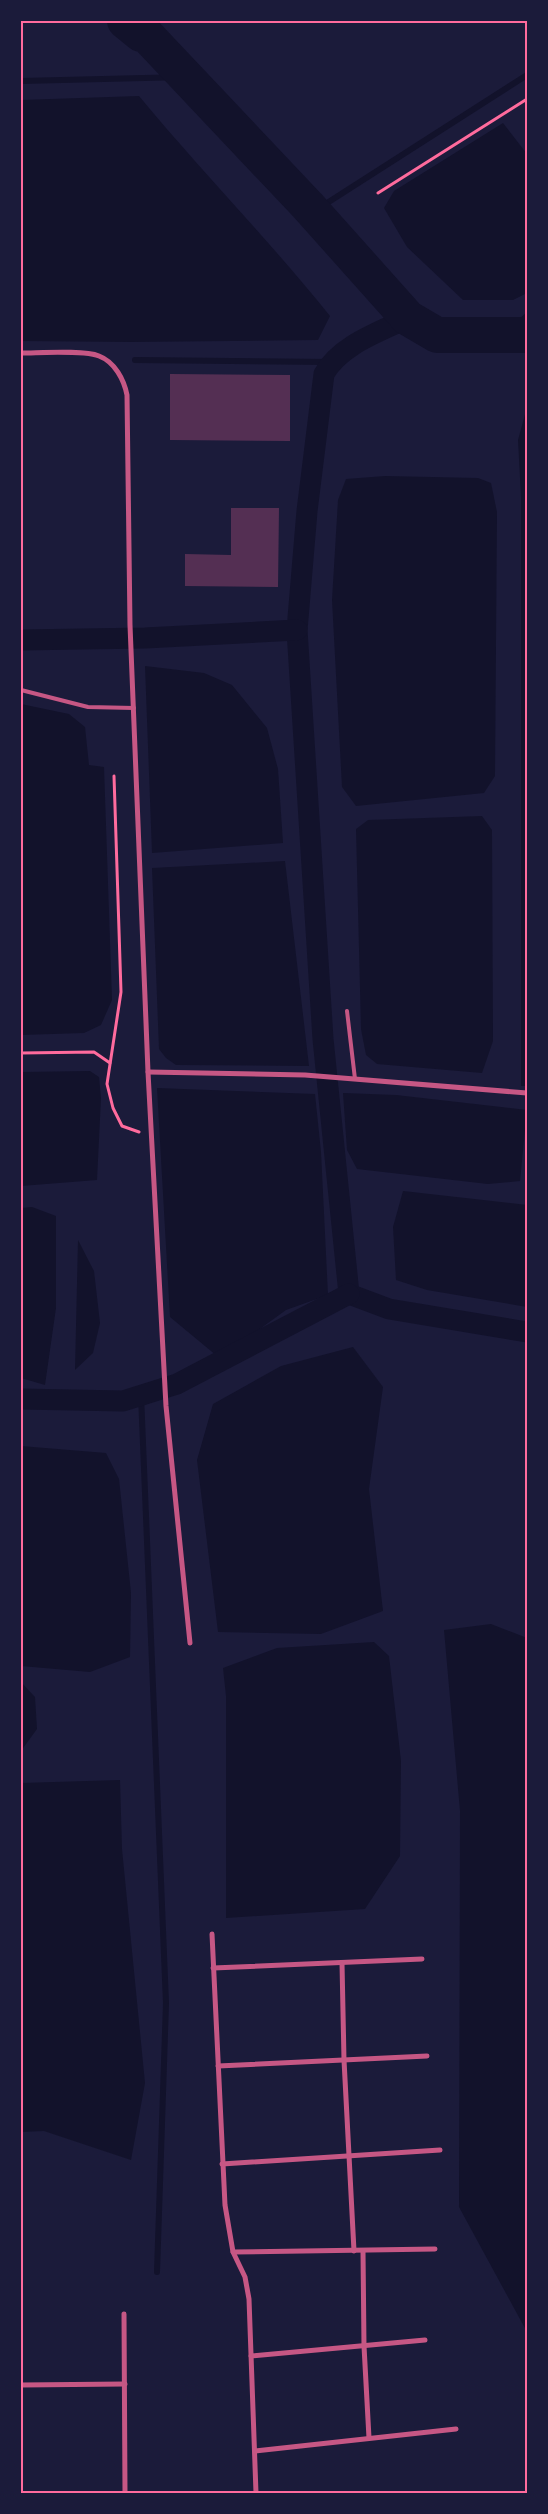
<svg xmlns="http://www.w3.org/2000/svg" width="548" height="2514" font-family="'Sofia Sans Condensed',sans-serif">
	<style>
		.water { fill: #12122b }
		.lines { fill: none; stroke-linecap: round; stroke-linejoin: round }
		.stream { stroke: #12122b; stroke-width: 6 }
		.canal { stroke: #12122b; stroke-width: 21 }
		.river { stroke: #12122b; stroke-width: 36 }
		.building { fill: #542f53 }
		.path { stroke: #ff6b9d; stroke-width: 3 }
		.service { stroke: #c65784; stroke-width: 4 }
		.minor { stroke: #c65784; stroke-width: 5 }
		.neatline { fill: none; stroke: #ff6b9d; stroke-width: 2 }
	</style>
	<rect width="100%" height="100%" fill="#1b1b3a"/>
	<g class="water">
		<path d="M139,96c62,75 130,144 191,220l-12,24 -187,2 -110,-1v-241z"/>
		<polygon points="503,123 527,154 527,293 513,300 463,300 407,247 384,208 394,191"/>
		<polygon points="527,407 527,1086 521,1086 521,497 518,440"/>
		<polygon points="385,476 478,478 491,483 497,512 495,776 484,793 356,806 342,787 332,600 338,500 346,479"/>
		<polygon points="145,666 204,673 232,685 267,728 278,769 283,843 152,853"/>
		<polygon points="21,704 69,714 85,727 89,765 104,767 112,1000 101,1025 84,1033 21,1035"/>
		<polygon points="482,816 492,830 493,1041 482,1073 377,1064 366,1055 361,1029 356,829 368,820"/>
		<polygon points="285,861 309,1066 176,1065 166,1058 159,1049 152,868"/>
		<polygon points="90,1071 99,1077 101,1098 97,1180 21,1186 21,1072"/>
		<polygon points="157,1088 315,1094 321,1152 328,1295 286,1310 238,1345 217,1356 170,1317"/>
		<polygon points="343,1093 396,1095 527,1110 520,1181 488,1184 357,1169 347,1150"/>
		<polygon points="403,1191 527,1205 527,1307 427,1290 396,1280 393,1227"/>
		<polygon points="32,1207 56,1216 56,1308 45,1385 21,1378 21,1208"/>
		<polygon points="78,1240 94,1271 100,1323 93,1353 75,1370"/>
		<polygon points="353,1347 383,1387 369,1489 383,1611 321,1634 218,1632 197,1460 213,1404 281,1366"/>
		<polygon points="21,1446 106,1453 119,1479 131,1593 130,1657 90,1672 21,1666"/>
		<polygon points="491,1624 527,1638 527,2332 459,2207 460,1811 444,1630"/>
		<polygon points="374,1642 389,1656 401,1761 400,1856 365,1909 226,1918 226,1696 223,1668 277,1648"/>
		<polygon points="21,1682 35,1697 37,1729 21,1751"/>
		<polygon points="120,1780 122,1849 145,2083 131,2160 44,2131 21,2132 21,1783"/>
	</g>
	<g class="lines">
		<g class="stream">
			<polyline points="137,25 142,21"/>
			<polyline points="21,81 185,77"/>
			<polyline points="313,212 527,75"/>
			<polyline points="505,335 527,316"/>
			<polyline points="135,360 330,362"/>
			<polyline points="141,1395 166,2003 157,2272"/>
		</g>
		<g class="canal">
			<path d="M408,318c-29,14 -68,27 -84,56l-17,137 -10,119 26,409 26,255 40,15 138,23"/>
			<polyline points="21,640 145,638 297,630"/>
			<polyline points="21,1399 123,1401 177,1384 349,1294"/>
		</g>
		<polyline class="river" points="125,21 141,34 137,25 308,206 408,318 437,335 527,335"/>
	</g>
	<g class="building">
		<polygon points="170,374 290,375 290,441 170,440"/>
		<polygon points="231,508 279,508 278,587 185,586 185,554 231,555"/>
	</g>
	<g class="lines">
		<g class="path">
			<polyline points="378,193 527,99"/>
			<polyline points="114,776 121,992 107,1084 113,1108 122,1126 139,1132"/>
			<polyline points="21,1053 94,1052 110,1063"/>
		</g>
		<g class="service">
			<polyline points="21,690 88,707 134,708"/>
			<polyline points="347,1011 355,1079"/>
		</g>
		<g class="minor">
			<path d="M21,353c18,0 63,-3 78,3 16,6 25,24 28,39l3,230 18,447 18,334 24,237"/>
			<polyline points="148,1072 305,1075 527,1093"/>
			<polyline points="212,1934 225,2205 233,2252 245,2277 249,2299 256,2493"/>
			<polyline points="342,1963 344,2060 354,2251"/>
			<polyline points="213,1968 422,1959"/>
			<polyline points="218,2066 427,2056"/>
			<polyline points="222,2164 440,2150"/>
			<polyline points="363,2251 364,2346 369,2438"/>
			<polyline points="233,2252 435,2249"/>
			<polyline points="124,2314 125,2493"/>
			<polyline points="251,2356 425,2340"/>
			<polyline points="21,2385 125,2384"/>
			<polyline points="255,2451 456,2429"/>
		</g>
	</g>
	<rect width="548" height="2514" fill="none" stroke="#1b1b3a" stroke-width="45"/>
	<rect x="22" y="22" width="504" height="2470" class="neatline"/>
</svg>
